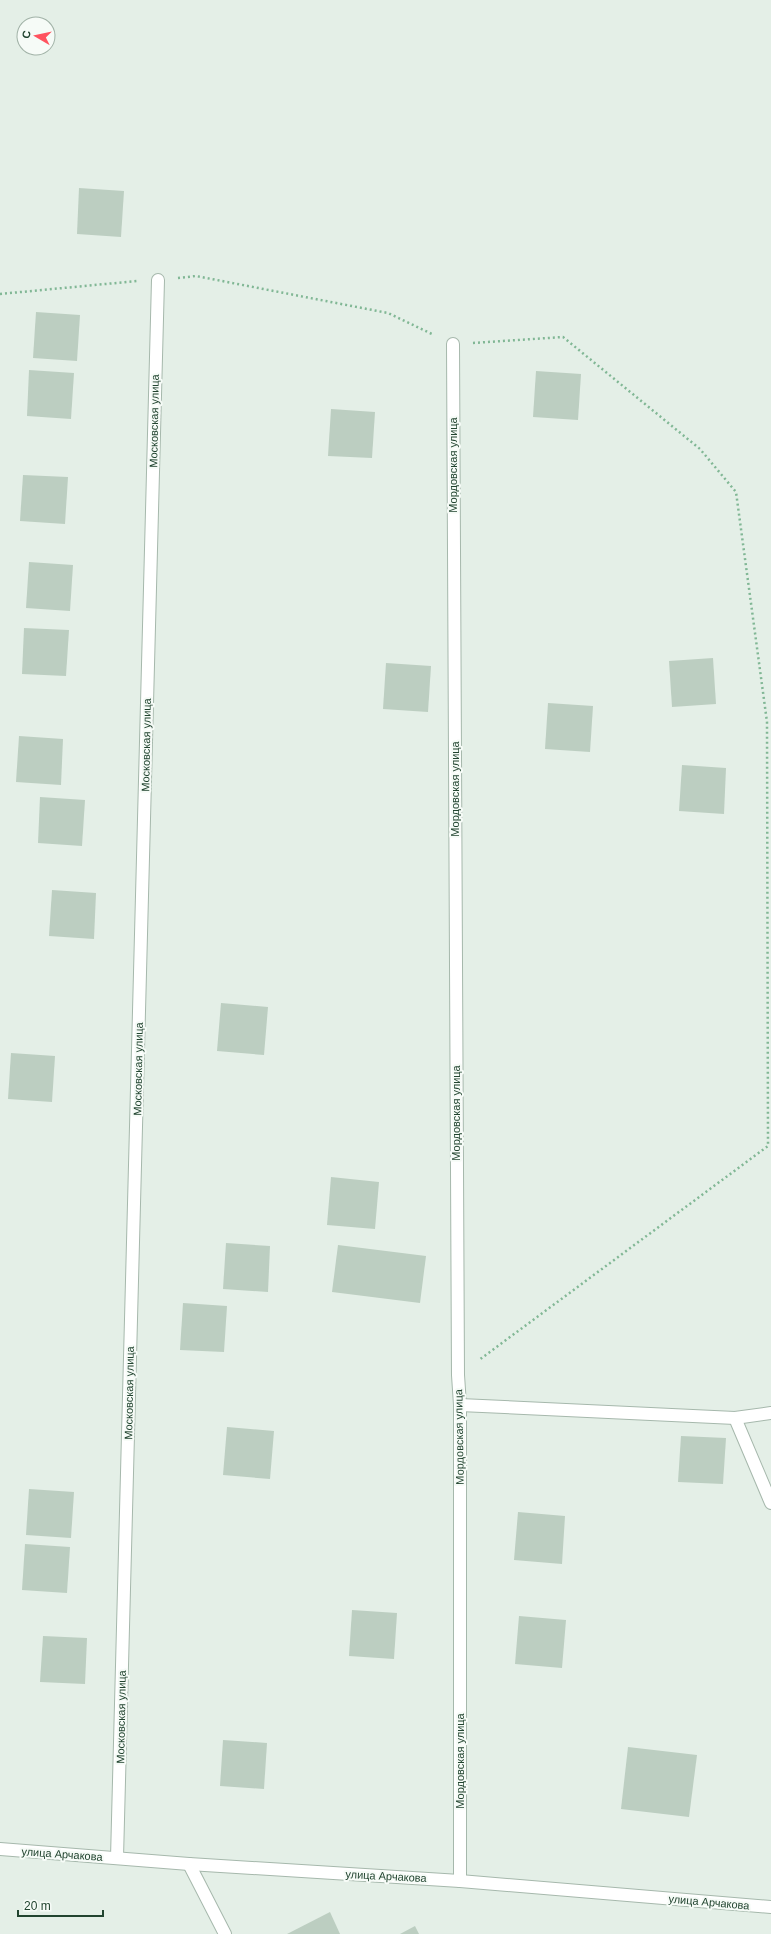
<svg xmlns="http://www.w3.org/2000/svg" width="771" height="1934" font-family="Helvetica,sans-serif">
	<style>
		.building { fill: #bccec1 }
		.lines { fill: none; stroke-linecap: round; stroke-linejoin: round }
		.service-casing { stroke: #a6b8ac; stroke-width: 14 }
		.minor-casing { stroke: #a6b8ac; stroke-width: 14 }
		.tertiary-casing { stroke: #a6b8ac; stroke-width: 14 }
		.path { stroke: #81b795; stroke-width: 2.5; stroke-dasharray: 2 3; stroke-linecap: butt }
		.service { stroke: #fff; stroke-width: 12 }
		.minor { stroke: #fff; stroke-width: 12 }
		.tertiary { stroke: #fff; stroke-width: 12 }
		.labels { text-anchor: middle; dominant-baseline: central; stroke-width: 4; stroke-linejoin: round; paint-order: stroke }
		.street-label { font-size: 11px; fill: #21442f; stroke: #f6fbf7 }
	</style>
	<rect width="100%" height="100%" fill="#e4efe7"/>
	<g class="building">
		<polygon points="79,188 124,191 121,237 77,234"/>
		<polygon points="36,312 80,315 77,361 33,358"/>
		<polygon points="29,370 74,373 71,419 27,416"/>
		<polygon points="536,371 581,374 578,420 533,417"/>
		<polygon points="331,409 375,412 372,458 328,456"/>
		<polygon points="23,475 68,477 65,524 20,521"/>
		<polygon points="29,562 73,565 70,611 26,608"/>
		<polygon points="24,628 69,630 66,676 22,674"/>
		<polygon points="713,658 716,704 672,707 669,661"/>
		<polygon points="386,663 431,666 428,712 383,709"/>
		<polygon points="548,703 593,706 590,752 545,749"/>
		<polygon points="19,736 63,739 61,785 16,782"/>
		<polygon points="682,765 726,768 724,814 679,811"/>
		<polygon points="40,797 85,800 82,846 38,843"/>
		<polygon points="52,890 96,893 94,939 49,936"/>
		<polygon points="221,1003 268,1007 264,1055 217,1051"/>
		<polygon points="11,1053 55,1056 52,1102 8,1099"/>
		<polygon points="331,1177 379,1182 375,1229 327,1225"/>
		<polygon points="226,1243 270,1246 268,1292 223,1289"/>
		<polygon points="338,1245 426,1256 420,1303 332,1292"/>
		<polygon points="183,1303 227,1306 224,1352 180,1350"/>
		<polygon points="227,1427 274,1431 270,1479 223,1475"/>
		<polygon points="681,1436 726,1438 723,1484 678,1482"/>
		<polygon points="29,1489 74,1492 71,1538 26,1535"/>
		<polygon points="518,1512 565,1516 562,1564 514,1560"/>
		<polygon points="25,1544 70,1547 67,1593 22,1590"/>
		<polygon points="352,1610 397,1613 394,1659 349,1656"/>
		<polygon points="519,1616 566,1620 562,1668 515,1664"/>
		<polygon points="43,1636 87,1638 85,1684 40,1682"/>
		<polygon points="223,1740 267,1743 264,1789 220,1786"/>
		<polygon points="628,1747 697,1755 689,1817 621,1809"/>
		<polygon points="330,1912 340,1934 287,1934"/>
		<polygon points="415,1926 419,1934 400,1934"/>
	</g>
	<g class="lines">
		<g class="service-casing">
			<polyline id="service" points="460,1405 735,1418 771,1413"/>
		</g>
		<g class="minor-casing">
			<g id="minor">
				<polyline points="453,344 458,1375 460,1405 460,1881"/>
				<polyline points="735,1418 771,1503"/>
				<polyline points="117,1858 158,280"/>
				<polyline points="189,1864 225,1934"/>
			</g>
		</g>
		<g class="tertiary-casing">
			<polyline id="tertiary" points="0,1849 189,1864 460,1881 771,1907"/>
		</g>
		<g class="path">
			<polyline points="178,278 196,276 388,313 434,335"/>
			<polyline points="0,294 137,281"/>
			<polyline points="473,343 563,337 700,449 736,492 767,722 768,1146 479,1360"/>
		</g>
		<use href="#service" class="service"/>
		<use href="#minor" class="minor"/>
		<use href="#tertiary" class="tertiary"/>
	</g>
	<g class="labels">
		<g class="street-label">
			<text transform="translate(154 421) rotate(-89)">Московская улица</text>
			<text transform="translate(453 465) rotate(-90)">Мордовская улица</text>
			<text transform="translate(146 745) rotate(-89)">Московская улица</text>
			<text transform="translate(455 789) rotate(-90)">Мордовская улица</text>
			<text transform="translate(138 1069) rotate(-89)">Московская улица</text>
			<text transform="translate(456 1113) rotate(-90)">Мордовская улица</text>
			<text transform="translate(129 1393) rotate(-89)">Московская улица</text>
			<text transform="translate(459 1437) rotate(-91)">Мордовская улица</text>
			<text transform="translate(121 1717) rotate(-89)">Московская улица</text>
			<text transform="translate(460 1761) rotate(-90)">Мордовская улица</text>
			<text transform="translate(62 1854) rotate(4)">улица Арчакова</text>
			<text transform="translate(386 1876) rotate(3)">улица Арчакова</text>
			<text transform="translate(709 1902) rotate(5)">улица Арчакова</text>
		</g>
	</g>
	<g transform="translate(36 36) rotate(279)"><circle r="19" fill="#f6fbf7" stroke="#a1b2a7"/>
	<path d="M0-3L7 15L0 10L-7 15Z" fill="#ff535f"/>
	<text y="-6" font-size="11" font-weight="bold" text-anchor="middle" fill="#21442f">С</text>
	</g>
	<path d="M18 1910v6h85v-6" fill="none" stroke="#21442f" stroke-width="2"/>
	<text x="24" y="1910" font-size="12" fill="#21442f" stroke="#f6fbf7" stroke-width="3" paint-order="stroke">20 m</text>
</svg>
